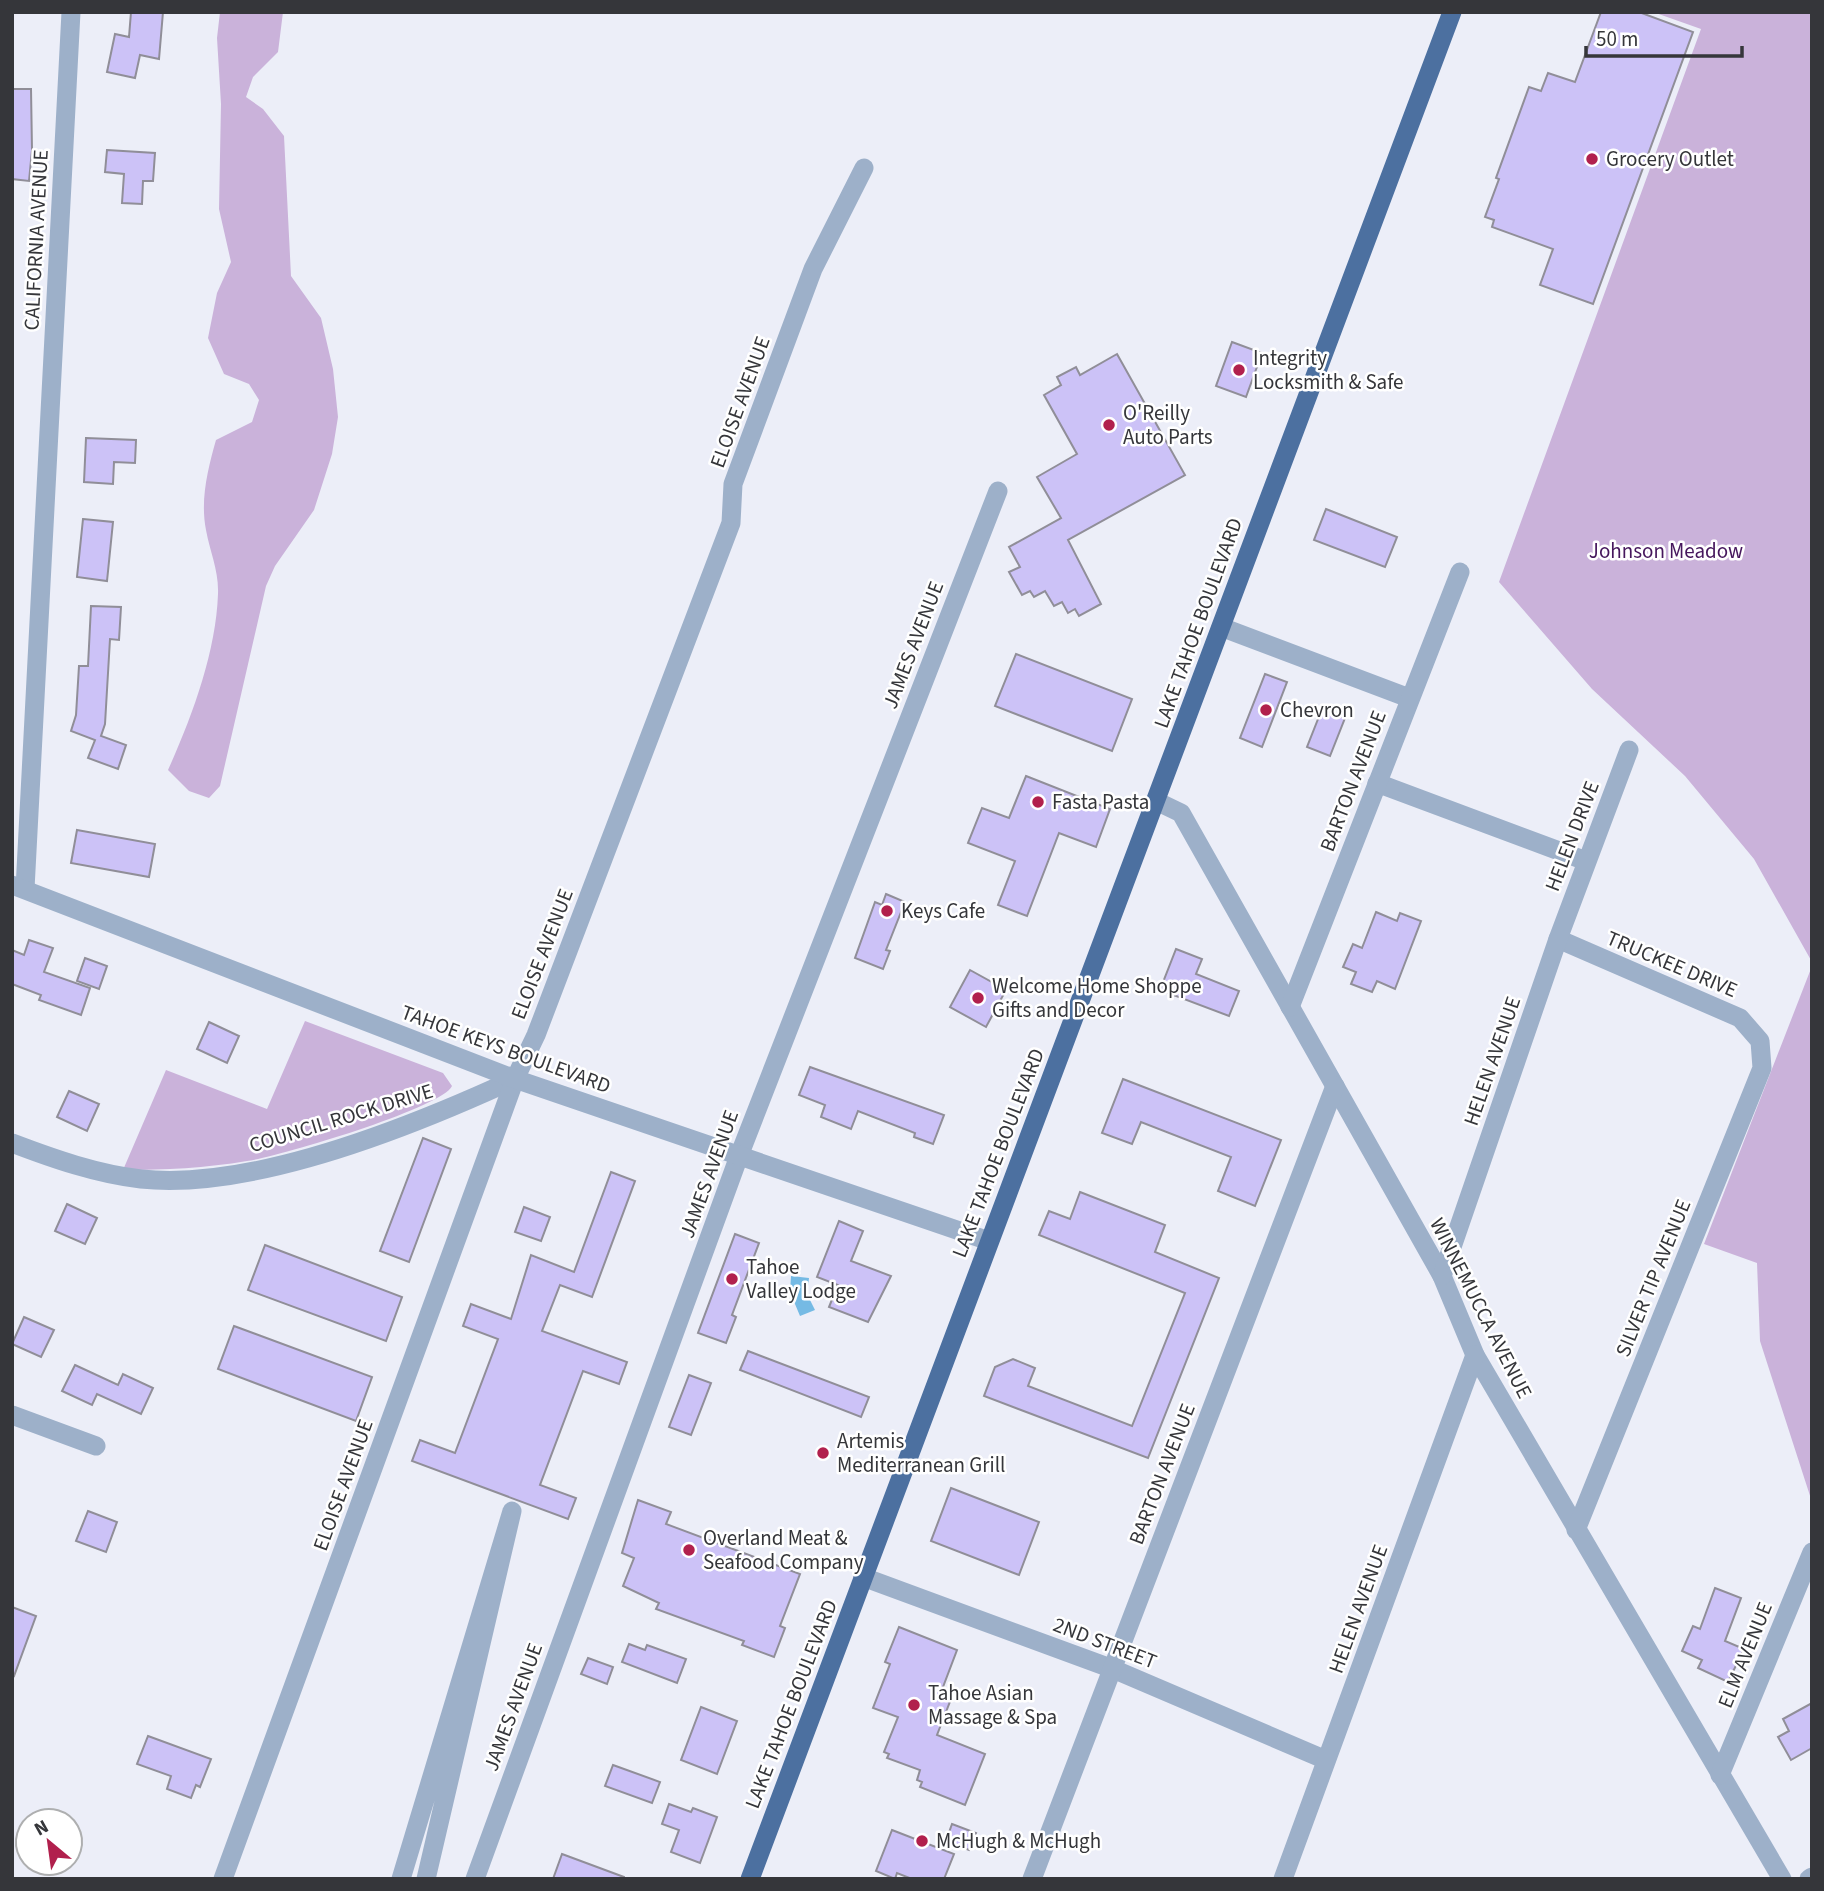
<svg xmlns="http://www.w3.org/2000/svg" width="1824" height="1891" font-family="'Source Sans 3',sans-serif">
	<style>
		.green { fill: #cab2da }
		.water { fill: #75bae4 }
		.building { fill: #ccc2f7; stroke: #908e98; stroke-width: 2 }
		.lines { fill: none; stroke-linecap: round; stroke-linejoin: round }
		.minor { stroke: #9db0c9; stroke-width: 19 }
		.tertiary { stroke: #9db0c9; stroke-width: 19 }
		.trunk { stroke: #4c70a0; stroke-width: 19 }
		.poi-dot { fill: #b1204d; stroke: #fff; stroke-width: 2.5 }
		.labels { text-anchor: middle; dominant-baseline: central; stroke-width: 5; stroke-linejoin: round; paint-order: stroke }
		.poi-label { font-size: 21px; fill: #35363a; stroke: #fff; text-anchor: start }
		.street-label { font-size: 21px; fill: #35363a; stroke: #fff }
		.park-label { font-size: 21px; fill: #46175d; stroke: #fff }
	</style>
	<rect width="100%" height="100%" fill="#eceef8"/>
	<g class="green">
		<path d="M220,12h63l-5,40 -25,25 -7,20 17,12 21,27 7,140 30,42 12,51 5,48 -6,37 -18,56 -39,56 -9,20 -46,200 -11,12 -20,-7 -21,-21c24,-53 48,-118 50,-176 1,-23 -8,-42 -12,-64 -6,-30 2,-62 10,-90l36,-18 7,-22 -10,-16 -25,-10 -16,-36 9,-45 14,-31 -12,-53 2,-105 -4,-66z"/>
		<polygon points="1653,12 1812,12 1812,962 1754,859 1685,776 1592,689 1499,582 1701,29"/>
		<polygon points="1812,966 1812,1502 1760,1341 1757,1263 1704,1244"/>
		<path d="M305,1021l138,52 9,13c-10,22 -174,71 -205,75 -41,7 -82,9 -124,9l43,-100 101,39z"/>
	</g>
	<polygon class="water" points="791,1276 809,1278 807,1294 815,1310 800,1316 790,1292"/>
	<g class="building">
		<polygon points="131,12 163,12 159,59 140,55 135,78 107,72 115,34 129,37"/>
		<polygon points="1601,12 1639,12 1693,32 1593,304 1540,285 1553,249 1492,227 1494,220 1485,217 1499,179 1496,178 1529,87 1541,91 1548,73 1575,82"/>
		<polygon points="12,89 31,89 32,150 29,181 12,179"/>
		<polygon points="107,150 155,153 153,181 143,181 142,204 122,203 124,174 105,172"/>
		<polygon points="1232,342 1262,353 1246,397 1216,386"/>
		<polygon points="1117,354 1185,475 1068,540 1101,604 1079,616 1075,609 1068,613 1062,602 1054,606 1045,591 1034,597 1030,591 1022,595 1009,572 1020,567 1009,547 1061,518 1037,477 1077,454 1044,395 1061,385 1057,377 1076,367 1080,375"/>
		<polygon points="86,438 136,440 135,463 114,462 113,484 84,482"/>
		<polygon points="1326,509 1397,537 1385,567 1314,540"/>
		<polygon points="83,519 113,522 107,581 77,577"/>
		<polygon points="91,606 121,607 119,640 110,639 105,724 101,736 126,745 118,769 88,758 95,740 71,731 76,715 79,666 88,666"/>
		<polygon points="1016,654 1132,699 1112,751 995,706"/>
		<polygon points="1265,674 1287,682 1262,747 1240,738"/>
		<polygon points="1322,709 1345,718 1330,756 1307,747"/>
		<polygon points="1026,776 1110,809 1096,847 1059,833 1027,916 998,905 1015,861 968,843 982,808 1009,818"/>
		<polygon points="77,830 155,844 149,877 71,863"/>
		<polygon points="886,894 905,902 886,950 890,951 883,969 855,958 875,902 882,905"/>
		<polygon points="1376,912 1397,921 1400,913 1421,921 1395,989 1377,981 1372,992 1351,984 1356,972 1343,967 1353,944 1362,948"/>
		<polygon points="29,940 53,948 44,972 90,988 81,1015 39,1000 41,995 12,984 12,950 24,955"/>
		<polygon points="1176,949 1202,959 1196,974 1239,991 1229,1016 1160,990"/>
		<polygon points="85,958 107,966 99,989 77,981"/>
		<polygon points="970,970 1006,990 986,1027 950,1007"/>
		<polygon points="209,1022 239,1036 227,1063 197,1049"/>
		<polygon points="810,1067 944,1115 933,1144 914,1137 915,1133 858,1111 851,1129 821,1117 825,1105 799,1095"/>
		<polygon points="1123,1079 1281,1140 1255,1206 1218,1191 1231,1157 1141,1122 1132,1144 1102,1133"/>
		<polygon points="69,1091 99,1104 87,1131 57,1117"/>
		<polygon points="423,1138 451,1149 409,1262 380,1251"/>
		<polygon points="611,1172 635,1181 592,1297 560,1285 542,1331 627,1362 619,1384 583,1371 540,1485 576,1498 568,1519 412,1461 420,1440 455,1453 498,1339 463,1326 471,1304 511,1319 531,1255 574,1272"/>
		<polygon points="1080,1192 1165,1225 1155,1252 1219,1278 1148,1458 984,1396 995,1367 1013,1359 1035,1368 1028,1386 1132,1426 1185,1293 1039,1235 1049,1211 1070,1219"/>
		<polygon points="67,1204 97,1218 85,1244 55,1231"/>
		<polygon points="524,1207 550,1217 541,1241 515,1232"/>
		<polygon points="839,1221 863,1231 851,1261 891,1276 868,1322 829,1307 838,1285 817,1277"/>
		<polygon points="735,1234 759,1243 732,1315 736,1317 726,1343 698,1333"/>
		<polygon points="265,1245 402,1297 386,1341 248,1290"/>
		<polygon points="24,1317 54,1330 41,1357 12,1344"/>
		<polygon points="234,1326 372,1377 356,1421 218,1369"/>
		<polygon points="748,1351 869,1397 861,1417 740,1370"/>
		<polygon points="75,1365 118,1385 123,1374 153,1388 141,1414 97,1394 92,1405 62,1391"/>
		<polygon points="689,1375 711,1383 691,1435 669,1427"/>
		<polygon points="951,1488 1039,1522 1019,1575 931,1541"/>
		<polygon points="638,1500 671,1512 666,1524 800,1574 780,1626 785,1628 774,1657 742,1645 744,1641 656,1609 659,1603 623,1586 634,1558 622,1553"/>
		<polygon points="88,1511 117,1522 106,1552 76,1541"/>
		<polygon points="1715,1588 1741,1598 1725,1641 1744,1649 1728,1682 1698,1668 1702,1660 1682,1651 1693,1626 1700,1629"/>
		<polygon points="12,1607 36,1616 14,1676 12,1675"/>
		<polygon points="899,1627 957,1650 940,1695 951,1699 937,1735 985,1754 965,1805 920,1787 922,1782 917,1780 920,1770 887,1758 889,1754 884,1752 898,1717 873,1708 890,1664 885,1662"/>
		<polygon points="629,1644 645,1650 647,1645 686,1659 677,1683 622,1662"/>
		<polygon points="588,1658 613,1667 607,1684 581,1674"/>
		<polygon points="1812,1703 1812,1748 1791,1760 1778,1737 1789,1731 1783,1719"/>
		<polygon points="701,1707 737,1721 717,1774 681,1760"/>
		<polygon points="148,1736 211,1759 200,1787 196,1785 191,1798 167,1789 171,1776 137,1764"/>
		<polygon points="613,1765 660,1782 652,1803 605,1786"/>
		<polygon points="669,1804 691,1812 693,1808 717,1817 700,1863 671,1852 679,1830 662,1824"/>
		<polygon points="952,1824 976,1833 969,1850 946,1841"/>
		<polygon points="892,1830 954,1854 944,1879 912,1879 897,1873 895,1879 876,1871"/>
		<polygon points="562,1854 624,1877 624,1879 553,1879"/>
	</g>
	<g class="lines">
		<g class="minor">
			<polyline points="1221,627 1409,698"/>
			<polyline points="1377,783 1586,861"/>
			<polyline points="1156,801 1181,813 1442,1276 1475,1355 1782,1879"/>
			<polyline points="25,889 71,12"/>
			<polyline points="1558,939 1740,1018 1760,1041 1762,1068 1576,1530"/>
			<polyline points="1290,1007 1460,572"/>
			<path d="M12,1143c42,16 85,31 129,36 113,12 272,-53 374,-100"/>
			<polyline points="1442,1276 1558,939 1629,750"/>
			<polyline points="12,1415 96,1446"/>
			<polyline points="863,1577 1113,1669 1326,1760"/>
			<polyline points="1720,1775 1812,1552"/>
			<polyline points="223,1879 515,1079 536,1035 731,523 733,484 813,269 864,168"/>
			<polyline points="401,1879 512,1511 426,1879"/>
			<polyline points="475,1879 739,1156 998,491"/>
			<polyline points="1032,1879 1335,1086"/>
			<polyline points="1283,1879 1475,1355"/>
			<polyline points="1809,1879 1812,1877"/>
		</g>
		<polyline class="tertiary" points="12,885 515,1079 989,1241"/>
		<polyline class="trunk" points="750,1879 1452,12"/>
	</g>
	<g class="poi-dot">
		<circle cx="1592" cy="159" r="7"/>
		<circle cx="1239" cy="370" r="7"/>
		<circle cx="1109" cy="425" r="7"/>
		<circle cx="1266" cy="710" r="7"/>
		<circle cx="1038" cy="802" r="7"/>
		<circle cx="887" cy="911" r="7"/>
		<circle cx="978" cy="998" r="7"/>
		<circle cx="732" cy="1279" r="7"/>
		<circle cx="823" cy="1453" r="7"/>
		<circle cx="689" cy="1550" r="7"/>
		<circle cx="914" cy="1705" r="7"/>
		<circle cx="922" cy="1841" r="7"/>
	</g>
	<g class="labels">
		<g class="poi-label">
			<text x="1606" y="159">Grocery Outlet</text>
			<text x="1253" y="358">Integrity<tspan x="1253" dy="24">Locksmith &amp; Safe</tspan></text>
			<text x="1123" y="413">O'Reilly<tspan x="1123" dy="24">Auto Parts</tspan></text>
			<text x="1280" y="710">Chevron</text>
			<text x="1052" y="802">Fasta Pasta</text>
			<text x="901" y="911">Keys Cafe</text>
			<text x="992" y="986">Welcome Home Shoppe<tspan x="992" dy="24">Gifts and Decor</tspan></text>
			<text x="746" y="1267">Tahoe<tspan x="746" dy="24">Valley Lodge</tspan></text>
			<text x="837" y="1441">Artemis<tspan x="837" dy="24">Mediterranean Grill</tspan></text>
			<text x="703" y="1538">Overland Meat &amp;<tspan x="703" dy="24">Seafood Company</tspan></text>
			<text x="928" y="1693">Tahoe Asian<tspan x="928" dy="24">Massage &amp; Spa</tspan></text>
			<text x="936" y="1841">McHugh &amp; McHugh</text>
		</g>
		<g class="street-label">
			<text transform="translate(36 240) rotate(-87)">CALIFORNIA AVENUE</text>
			<text transform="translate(740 402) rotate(-70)">ELOISE AVENUE</text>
			<text transform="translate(1198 623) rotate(-70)">LAKE TAHOE BOULEVARD</text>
			<text transform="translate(913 645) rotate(-69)">JAMES AVENUE</text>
			<text transform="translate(1353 781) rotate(-69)">BARTON AVENUE</text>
			<text transform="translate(1572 836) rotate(-69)">HELEN DRIVE</text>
			<text transform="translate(542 954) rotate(-69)">ELOISE AVENUE</text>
			<text transform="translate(1672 964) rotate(23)">TRUCKEE DRIVE</text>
			<text transform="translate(506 1049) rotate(20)">TAHOE KEYS BOULEVARD</text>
			<text transform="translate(1492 1061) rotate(-71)">HELEN AVENUE</text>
			<text transform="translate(341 1118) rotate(-17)">COUNCIL ROCK DRIVE</text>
			<text transform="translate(998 1153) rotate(-69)">LAKE TAHOE BOULEVARD</text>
			<text transform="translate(709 1174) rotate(-70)">JAMES AVENUE</text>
			<text transform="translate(1653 1278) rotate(-68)">SILVER TIP AVENUE</text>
			<text transform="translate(1481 1308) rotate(63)">WINNEMUCCA AVENUE</text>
			<text transform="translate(1162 1474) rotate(-69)">BARTON AVENUE</text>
			<text transform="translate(343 1485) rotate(-70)">ELOISE AVENUE</text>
			<text transform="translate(1358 1609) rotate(-70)">HELEN AVENUE</text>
			<text transform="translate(1105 1643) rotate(21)">2ND STREET</text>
			<text transform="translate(1745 1655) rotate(-68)">ELM AVENUE</text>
			<text transform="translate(791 1704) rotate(-69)">LAKE TAHOE BOULEVARD</text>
			<text transform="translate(513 1707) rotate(-70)">JAMES AVENUE</text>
		</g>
		<g class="park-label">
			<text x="1666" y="551">Johnson Meadow</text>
		</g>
	</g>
	<rect width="1824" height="1891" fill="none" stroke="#35363a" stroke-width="28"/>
	<g transform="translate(49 1842) rotate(331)"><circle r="33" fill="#ffffff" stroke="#aeafb0" stroke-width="2"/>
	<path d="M0-5L12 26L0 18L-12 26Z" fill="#b1204d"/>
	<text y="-10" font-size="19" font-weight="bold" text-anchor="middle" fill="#35363a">N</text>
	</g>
	<path d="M1586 46v10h156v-10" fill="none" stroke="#35363a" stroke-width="3.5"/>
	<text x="1596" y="46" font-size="21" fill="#35363a" stroke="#ffffff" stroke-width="5" paint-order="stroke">50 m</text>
</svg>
